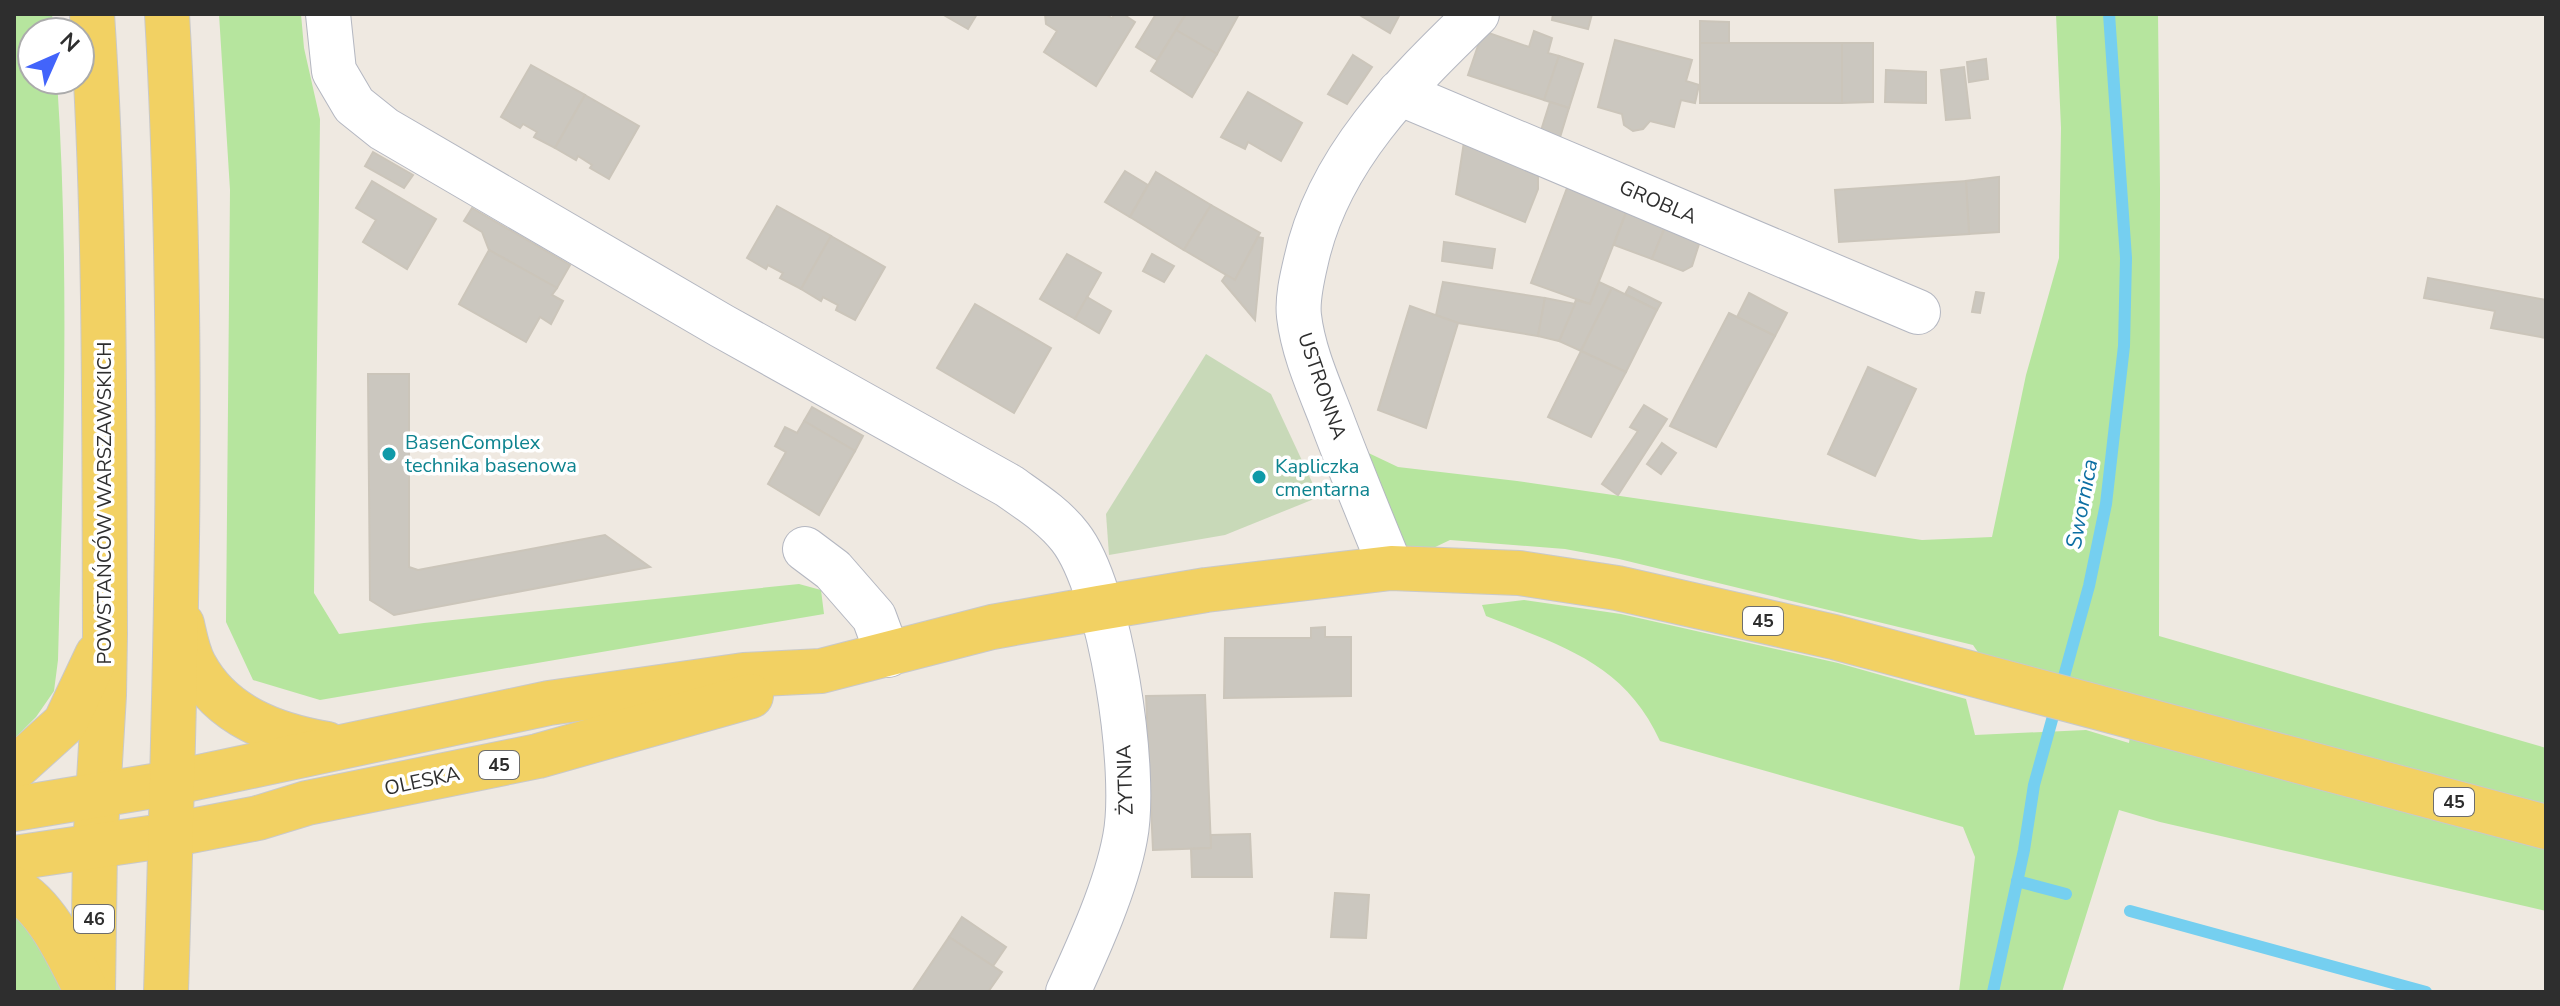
<svg xmlns="http://www.w3.org/2000/svg" width="2560" height="1006" font-family="'Nunito Sans',sans-serif">
	<style>
		.green { fill: #b6e59e }
		.cemetery { fill: #c8d9b8 }
		.lines { fill: none; stroke-linecap: round; stroke-linejoin: round }
		.stream { stroke: #75cff0; stroke-width: 12 }
		.building { fill: #cbc7bf; stroke: #cbc5ba; stroke-width: 2 }
		.minor-casing { stroke: #b4b7c1; stroke-width: 46 }
		.major-casing { stroke: #c9c9c9; stroke-width: 46 }
		.minor { stroke: #fff; stroke-width: 44 }
		.major { stroke: #f2d163; stroke-width: 44 }
		.culture-dot { fill: #0f9aa8; stroke: #fff; stroke-width: 3 }
		.labels { text-anchor: middle; dominant-baseline: central; stroke-width: 7; stroke-linejoin: round; paint-order: stroke }
		.shield { fill: #fff; stroke: #6d6d6d; stroke-width: 2 }
		.shield-label { font-size: 18px; font-weight: bold; fill: #2e2e2e }
		.street-label { font-size: 20px; fill: #2e2e2e; stroke: #fff }
		.culture-label { font-size: 20px; fill: #0d838f; stroke: #fff; text-anchor: start }
		.water-label { font-size: 22px; font-style: italic; fill: #0d6fa3; stroke: #fff }
	</style>
	<rect width="100%" height="100%" fill="#efe9e1"/>
	<g class="green">
		<path d="M14,14h38l2,18h-22v48h25c13,193 6,387 1,580l-4,31 -18,26 -22,22z"/>
		<polygon points="219,14 301,14 304,48 320,119 314,593 339,634 424,623 799,584 821,590 824,614 320,700 253,680 226,622 230,190"/>
		<path d="M2056,14h102l2,175 -1,447 387,112v163l-386,-89 -41,-12 -57,182h-103l16,-135 -12,-30 -303,-86c-35,-78 -100,-96 -174,-125l-4,-11 42,-5 97,14 217,49 128,36 9,36 111,-5 43,13 4,-27 -136,-36 -24,-35 -354,-86 -54,-10 -115,-9 -59,28 -52,-129 59,28 119,14 405,59 70,-3 34,-162 33,-117 2,-130z"/>
		<polygon points="14,889 87,992 14,992"/>
	</g>
	<polygon class="cemetery" points="1206,354 1271,394 1319,497 1225,535 1109,555 1106,514"/>
	<g class="lines">
		<g class="stream">
			<polyline points="2017,881 2066,894"/>
			<polyline points="2130,911 2426,992"/>
			<polyline points="1993,992 2024,850 2034,785 2089,586 2106,504 2124,346 2126,258 2109,14"/>
		</g>
	</g>
	<g class="building">
		<polygon points="942,14 977,14 968,29"/>
		<polygon points="1045,14 1105,14 1112,18 1115,14 1123,14 1135,22 1096,86 1044,52 1057,31 1046,24"/>
		<polygon points="1156,14 1186,14 1157,60 1136,47"/>
		<polygon points="1186,14 1239,14 1217,54 1176,30"/>
		<polygon points="1358,14 1400,14 1390,33"/>
		<polygon points="1553,14 1592,14 1588,29 1552,20"/>
		<polygon points="1700,21 1729,22 1729,43 1700,43"/>
		<polygon points="1176,30 1217,54 1192,97 1151,71"/>
		<polygon points="1483,31 1529,47 1534,31 1552,38 1548,53 1559,56 1544,100 1468,75"/>
		<polygon points="1615,40 1692,60 1686,81 1699,85 1695,103 1681,100 1674,127 1650,121 1643,129 1633,131 1624,125 1622,114 1598,107"/>
		<rect x="1700" y="43" width="142" height="60"/>
		<polygon points="1842,43 1873,43 1873,102 1842,103"/>
		<polygon points="1353,55 1372,67 1347,104 1328,94"/>
		<polygon points="1559,56 1583,64 1569,108 1544,100"/>
		<polygon points="1986,59 1988,79 1969,82 1967,62"/>
		<polygon points="531,65 585,95 555,148 534,137 537,132 523,124 520,128 501,117"/>
		<polygon points="1964,67 1970,118 1946,120 1941,70"/>
		<polygon points="1886,70 1926,72 1926,103 1885,102"/>
		<polygon points="1248,92 1302,123 1281,161 1248,142 1245,149 1221,137"/>
		<polygon points="585,95 639,126 609,179 590,168 592,165 578,156 576,160 555,148"/>
		<polygon points="1550,102 1569,108 1558,144 1539,137"/>
		<polygon points="1464,142 1538,173 1538,189 1525,222 1456,194"/>
		<polygon points="373,152 413,175 404,188 365,166"/>
		<polygon points="1125,171 1148,185 1130,217 1105,202"/>
		<polygon points="1156,172 1211,205 1184,250 1130,217"/>
		<polygon points="1999,177 1999,232 1969,234 1966,181"/>
		<polygon points="372,181 436,219 407,269 363,242 376,220 356,208"/>
		<polygon points="1966,181 1969,234 1839,242 1835,190"/>
		<polygon points="1571,187 1627,210 1590,304 1531,283 1567,188"/>
		<polygon points="1211,205 1260,233 1235,280 1184,250"/>
		<polygon points="777,206 831,236 801,289 780,278 783,273 768,265 766,269 747,258"/>
		<polygon points="472,208 570,265 557,288 489,250 482,232 464,221"/>
		<polygon points="1627,210 1665,227 1652,259 1614,245"/>
		<polygon points="1665,227 1700,241 1692,266 1683,271 1652,259"/>
		<polygon points="831,236 885,267 855,320 836,310 838,305 823,297 821,301 801,289"/>
		<polygon points="1258,237 1263,238 1255,320 1222,281 1226,275 1235,280"/>
		<polygon points="1444,242 1495,249 1492,268 1442,261"/>
		<polygon points="489,250 557,288 552,295 563,301 551,324 540,317 526,342 459,304"/>
		<polygon points="1067,254 1101,273 1075,319 1040,299"/>
		<polygon points="1152,254 1174,266 1164,282 1143,271"/>
		<polygon points="2428,278 2546,300 2546,338 2491,328 2495,311 2424,298"/>
		<polygon points="1443,282 1545,298 1538,336 1458,323 1436,315"/>
		<polygon points="1599,282 1612,288 1581,351 1559,341 1576,300 1590,304"/>
		<polygon points="1629,287 1661,303 1657,310 1625,294"/>
		<polygon points="1612,288 1657,310 1626,372 1581,351"/>
		<polygon points="1976,292 1984,293 1980,313 1972,312"/>
		<polygon points="1749,293 1787,313 1775,336 1737,317"/>
		<polygon points="1087,297 1111,311 1099,333 1075,319"/>
		<polygon points="1545,298 1575,304 1559,341 1538,336"/>
		<polygon points="975,304 1051,348 1014,413 937,368"/>
		<polygon points="1410,306 1458,323 1426,428 1378,410"/>
		<polygon points="1729,313 1775,336 1716,447 1670,426"/>
		<polygon points="1581,351 1626,372 1591,437 1548,417"/>
		<polygon points="1868,367 1916,389 1875,476 1828,454"/>
		<polygon points="368,374 409,374 409,567 418,570 605,535 650,567 394,615 370,600"/>
		<polygon points="1644,405 1667,419 1618,495 1602,484 1638,431 1630,427"/>
		<polygon points="812,407 863,436 855,451 804,421"/>
		<polygon points="804,421 855,451 819,515 768,484 786,452 775,446 785,427 797,433"/>
		<polygon points="1662,443 1676,453 1661,474 1647,464"/>
		<circle cx="1259" cy="476" r="8"/>
		<polygon points="1325,627 1325,637 1351,637 1351,696 1224,698 1225,638 1311,638 1311,628"/>
		<polygon points="1205,695 1211,848 1153,850 1146,696"/>
		<polygon points="1250,834 1252,877 1192,877 1191,849 1211,848 1211,835"/>
		<polygon points="1335,893 1369,895 1366,938 1331,937"/>
		<polygon points="962,917 1006,947 993,966 949,937"/>
		<polygon points="949,937 1002,972 988,992 912,992"/>
	</g>
	<g class="lines">
		<g class="minor-casing">
			<g id="minor">
				<path d="M328,14l6,57 20,34 30,24 338,197 287,160c21,15 45,30 61,51 41,52 68,236 55,301 -9,49 -36,108 -57,154"/>
				<polyline points="1399,93 1918,312"/>
				<polyline points="805,549 833,570 874,617 888,655"/>
				<path d="M1391,568c-21,-51 -42,-102 -61,-153 -13,-33 -27,-65 -31,-99 -2,-17 3,-38 7,-55 22,-102 99,-177 171,-247"/>
			</g>
		</g>
		<g class="major-casing">
			<g id="major">
				<path d="M92,14c14,206 12,413 13,620l-1,61 -9,152 -2,145"/>
				<path d="M182,624c3,13 6,30 13,42 27,50 80,69 132,78"/>
				<polyline points="14,769 65,723 97,655"/>
				<polyline points="14,809 171,783 549,703 744,675 821,671 992,627 1099,608 1206,590 1391,568 1519,573 1617,588 1834,637 2546,827"/>
				<polyline points="14,858 170,835 258,818 307,803 538,756 751,696"/>
				<path d="M14,889c34,18 56,70 73,103"/>
				<path d="M166,992c10,-326 20,-653 1,-978"/>
			</g>
		</g>
		<use href="#minor" class="minor"/>
		<use href="#major" class="major"/>
	</g>
	<g class="culture-dot">
		<circle cx="389" cy="454" r="8"/>
		<circle cx="1259" cy="477" r="8"/>
	</g>
	<g class="labels">
		<g class="shield">
			<rect x="1743" y="607" width="40" height="28" rx="6"/>
			<rect x="479" y="751" width="40" height="28" rx="6"/>
			<rect x="2434" y="788" width="40" height="28" rx="6"/>
			<rect x="74" y="905" width="40" height="28" rx="6"/>
		</g>
		<g class="shield-label">
			<text x="1763" y="621">45</text>
			<text x="499" y="765">45</text>
			<text x="2454" y="802">45</text>
			<text x="94" y="919">46</text>
		</g>
		<g class="street-label">
			<text transform="translate(1658 202) rotate(23)">GROBLA</text>
			<text transform="translate(1322 386) rotate(71)">USTRONNA</text>
			<text transform="translate(104 503) rotate(-90)">POWSTAŃCÓW WARSZAWSKICH</text>
			<text transform="translate(1125 780) rotate(-92)">ŻYTNIA</text>
			<text transform="translate(422 781) rotate(-12)">OLESKA</text>
		</g>
		<g class="culture-label">
			<text x="405" y="442">BasenComplex<tspan x="405" dy="23">technika basenowa</tspan></text>
			<text x="1275" y="466">Kapliczka<tspan x="1275" dy="23">cmentarna</tspan></text>
		</g>
		<g class="water-label">
			<text transform="translate(2082 504) rotate(-79)">Swornica</text>
		</g>
	</g>
	<rect width="2560" height="1006" fill="none" stroke="#2e2e2e" stroke-width="32"/>
	<g transform="translate(56 56) rotate(45)"><circle r="38" fill="#ffffff" stroke="#ababab" stroke-width="2"/>
	<path d="M0-6L14 30L0 20L-14 30Z" fill="#4264fb"/>
	<text y="-12" font-size="22" font-weight="bold" text-anchor="middle" fill="#2e2e2e">N</text>
	</g>
</svg>
